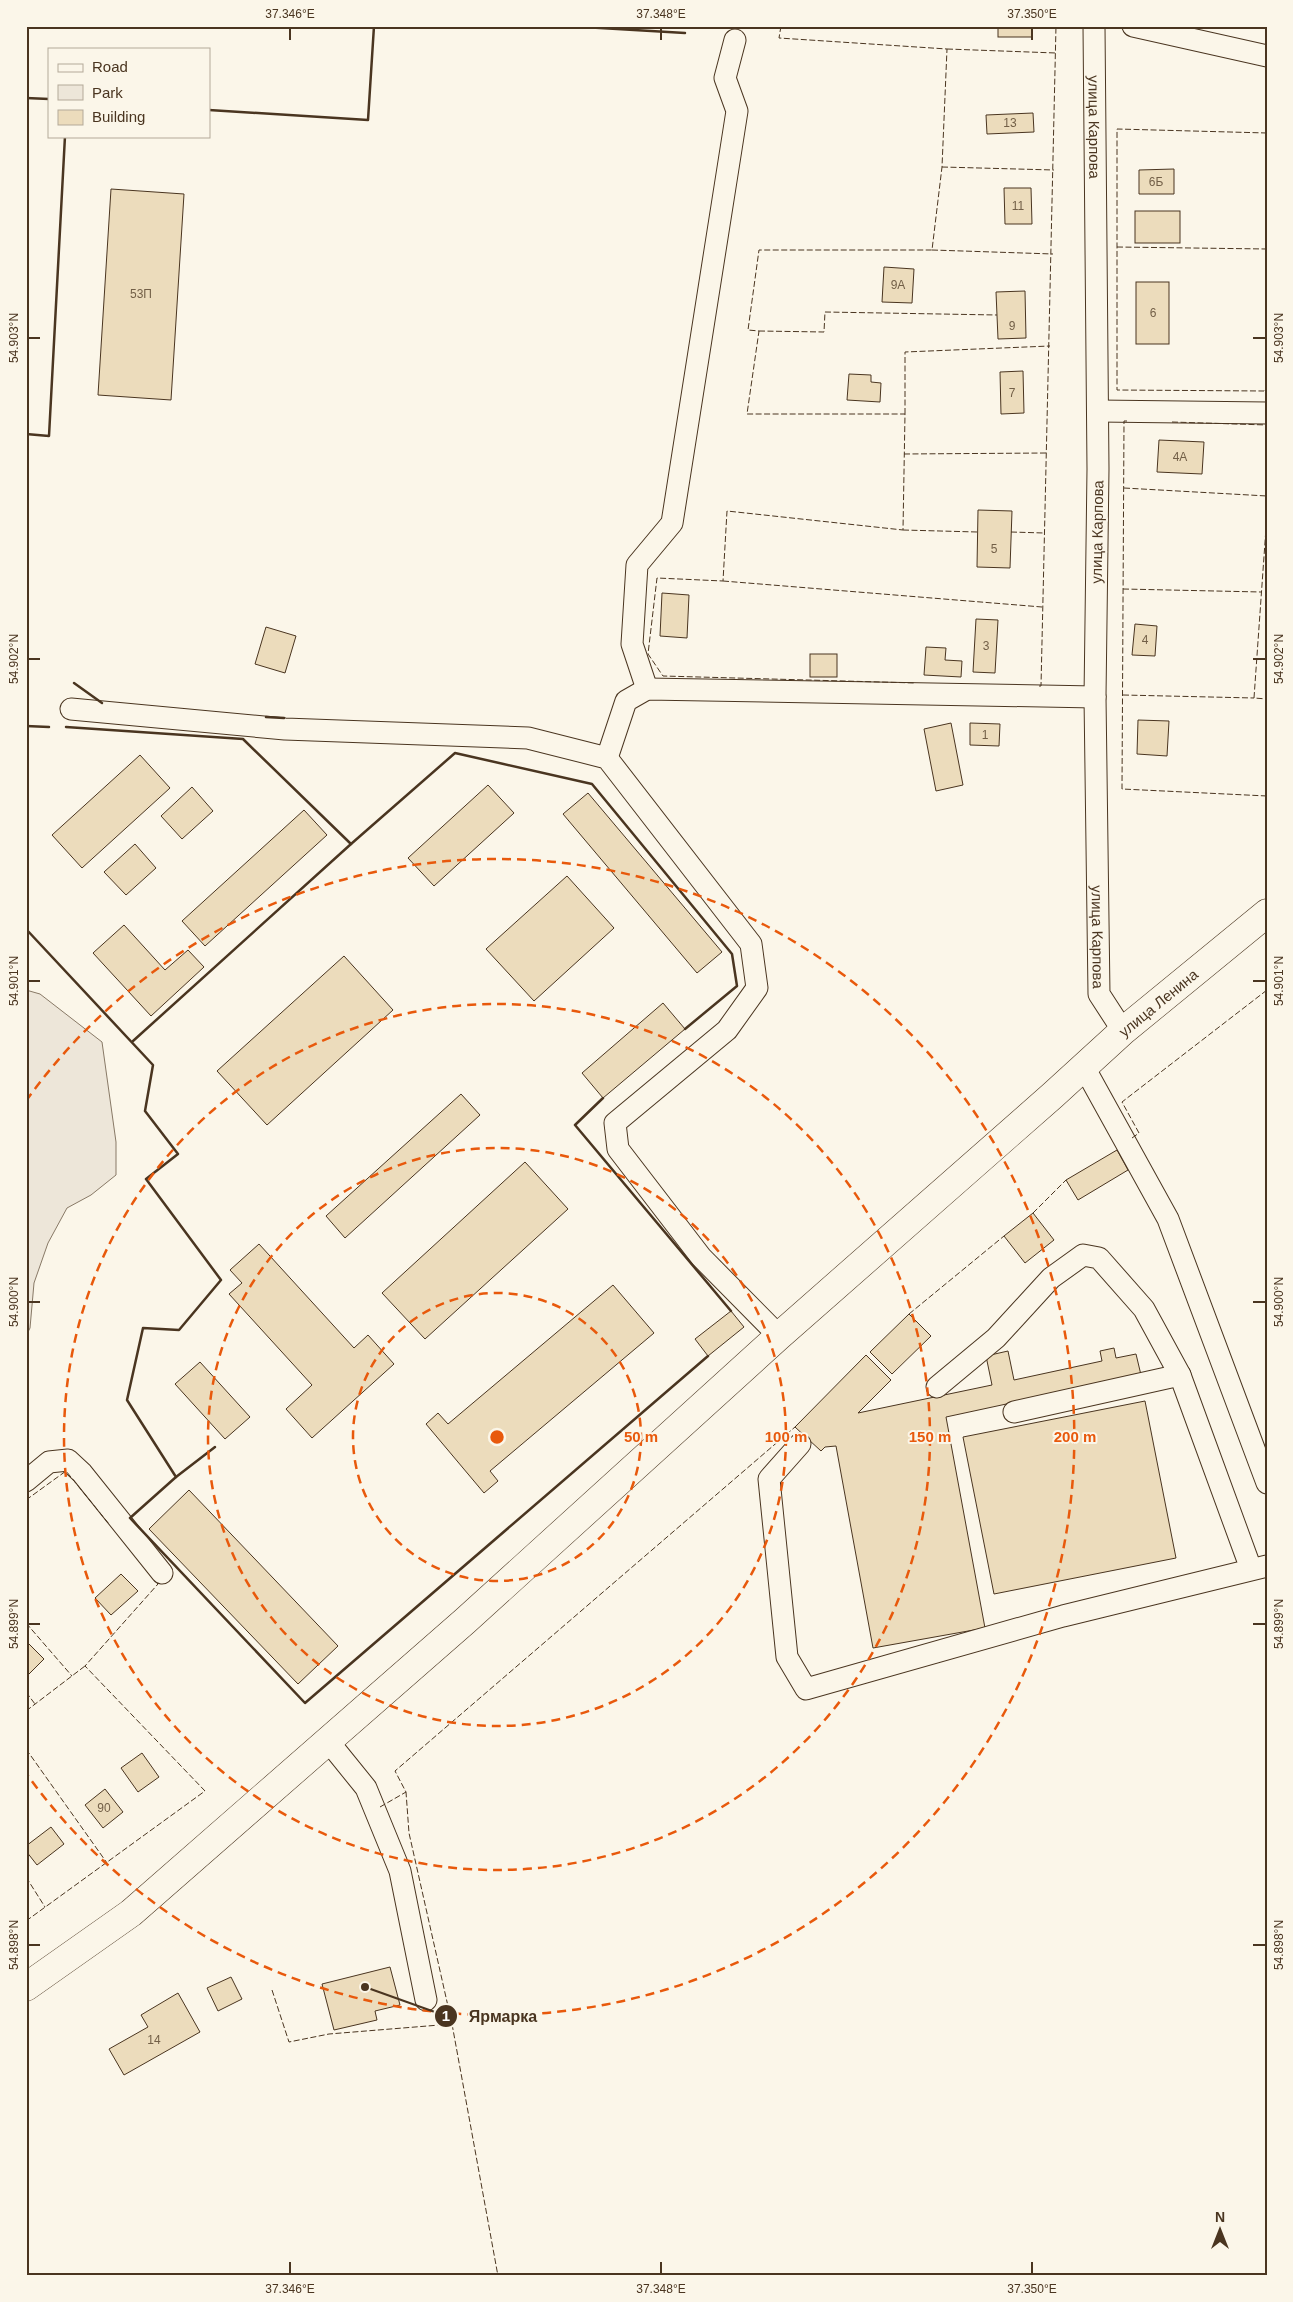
<svg xmlns="http://www.w3.org/2000/svg" width="1293" height="2302" font-family="Helvetica,sans-serif">
	<style>
		.green { fill: #ede6d9; stroke: #887966 }
		.building { fill: #ecdcbc; stroke: #4a3520 }
		.lines { fill: none; stroke-linecap: round; stroke-linejoin: round }
		.minor-casing { stroke: #4a3520; stroke-width: 23 }
		.major-casing { stroke: #4a3520; stroke-width: 29 }
		.minor { stroke: #fbf6e9; stroke-width: 21 }
		.major { stroke: #fbf6e9; stroke-width: 28 }
		.fence { stroke: #4a3520; stroke-width: 1; stroke-dasharray: 6 2.5; stroke-linecap: butt }
		.wall { stroke: #4a3520; stroke-width: 2.5 }
		.ticks { fill: none; stroke: #4a3520; stroke-width: 2 }
		.ring { fill: none; stroke: #e8590c; stroke-width: 2.5; stroke-dasharray: 9 6 }
		.labels { text-anchor: middle; dominant-baseline: central; stroke-width: 4; stroke-linejoin: round; paint-order: stroke }
		.number-label { font-size: 12px; fill: #725f47 }
		.street-label { font-size: 15px; fill: #4a3520; stroke: #fbf6e9 }
		.centre { fill: #e8590c; stroke: #fbf6e9; stroke-width: 2.5 }
		.ring-label { font-size: 15px; text-anchor: middle; font-weight: bold; fill: #e8590c; stroke: #fbf6e9; stroke-width: 4; stroke-linejoin: round; paint-order: stroke }
		.leader { fill: none; stroke: #4a3520; stroke-width: 2 }
		.callout-dot { fill: #4a3520; stroke: #fbf6e9; stroke-width: 2 }
		.mark-label { font-size: 15px; text-anchor: middle; font-weight: bold; fill: #fff }
		.callout-label { font-size: 16px; text-anchor: middle; font-weight: bold; fill: #4a3520; stroke: #fbf6e9; stroke-width: 4; stroke-linejoin: round; paint-order: stroke }
		.neatline { fill: none; stroke: #4a3520; stroke-width: 2 }
		.ticks-label { font-size: 12px; text-anchor: middle; fill: #4a3520 }
	</style>
	<rect width="100%" height="100%" fill="#fbf6e9"/>
	<polygon class="green" points="26,990 40,994 102,1042 116,1142 116,1175 91,1195 67,1208 48,1243 34,1283 30,1328 26,1336"/>
	<g class="building">
		<rect x="998" y="26" width="34" height="11"/>
		<polygon points="1033,113 1034,132 987,134 986,115"/>
		<polygon points="1174,169 1174,194 1139,194 1139,170"/>
		<polygon points="1004,188 1031,188 1032,224 1005,224"/>
		<polygon points="111,189 184,194 171,400 98,395"/>
		<rect x="1135" y="211" width="45" height="32"/>
		<polygon points="884,267 914,269 912,303 882,302"/>
		<rect x="1136" y="282" width="33" height="62"/>
		<polygon points="1025,291 1026,338 998,339 996,292"/>
		<polygon points="1023,371 1024,413 1001,414 1000,372"/>
		<polygon points="849,374 871,375 871,382 881,383 880,402 847,400"/>
		<polygon points="1159,440 1204,442 1202,474 1157,472"/>
		<polygon points="978,510 1012,511 1010,568 977,567"/>
		<polygon points="662,593 689,595 687,638 660,636"/>
		<polygon points="976,619 998,620 995,673 973,672"/>
		<polygon points="1135,624 1157,626 1155,656 1132,655"/>
		<polygon points="266,627 296,636 285,673 255,664"/>
		<polygon points="926,647 946,648 945,660 962,661 961,677 924,675"/>
		<rect x="810" y="654" width="27" height="23"/>
		<polygon points="1138,720 1169,721 1167,756 1137,754"/>
		<polygon points="951,723 963,785 936,791 924,729"/>
		<polygon points="970,723 1000,724 999,746 970,745"/>
		<polygon points="140,755 170,788 82,868 52,835"/>
		<polygon points="488,785 514,813 434,886 408,858"/>
		<polygon points="192,787 213,811 182,839 161,816"/>
		<polygon points="588,793 722,952 697,973 563,814"/>
		<polygon points="304,810 327,835 205,946 182,921"/>
		<polygon points="135,844 156,868 126,895 104,872"/>
		<polygon points="567,876 614,928 534,1001 486,949"/>
		<polygon points="124,925 165,970 188,950 204,967 151,1016 93,953"/>
		<polygon points="344,956 393,1010 267,1125 217,1071"/>
		<polygon points="663,1003 685,1029 603,1098 582,1073"/>
		<polygon points="461,1094 480,1115 345,1238 326,1216"/>
		<polygon points="1117,1150 1128,1170 1078,1200 1066,1180"/>
		<polygon points="525,1162 568,1209 425,1339 382,1293"/>
		<polygon points="1033,1213 1054,1240 1025,1263 1004,1236"/>
		<polygon points="259,1244 354,1348 368,1335 394,1364 312,1438 286,1409 312,1385 229,1294 242,1283 230,1270"/>
		<polygon points="613,1285 654,1333 490,1471 498,1481 484,1493 426,1424 438,1413 448,1424"/>
		<polygon points="731,1311 744,1327 708,1356 695,1339"/>
		<polygon points="909,1314 931,1336 892,1374 870,1352"/>
		<polygon points="1114,1348 1116,1358 1136,1354 1141,1375 946,1417 985,1628 873,1648 836,1446 825,1447 821,1451 795,1427 866,1355 891,1380 858,1413 992,1385 986,1356 1008,1351 1014,1380 1102,1361 1100,1351"/>
		<polygon points="200,1362 250,1417 225,1439 175,1384"/>
		<polygon points="1145,1401 1176,1558 994,1594 963,1437"/>
		<polygon points="189,1490 338,1646 298,1684 149,1529"/>
		<polygon points="121,1574 138,1591 111,1615 95,1598"/>
		<polygon points="26,1641 44,1659 26,1677"/>
		<polygon points="142,1753 159,1777 138,1792 121,1768"/>
		<polygon points="105,1789 123,1812 103,1828 85,1805"/>
		<polygon points="51,1827 64,1844 37,1865 26,1851 26,1846"/>
		<polygon points="390,1967 400,2005 375,2011 377,2020 334,2030 322,1984"/>
		<polygon points="231,1977 242,1999 218,2011 207,1988"/>
		<polygon points="178,1993 200,2032 124,2075 109,2049 148,2027 141,2015"/>
	</g>
	<g class="lines">
		<g class="minor-casing">
			<g id="minor">
				<path id="s1" d="M1094,26l4,443 -3,228 4,297 24,37"/>
				<polyline points="1133,26 1267,56"/>
				<polyline points="1098,411 1267,413"/>
				<polyline points="647,689 632,644 637,565 672,523 737,111 725,78 735,40"/>
				<polyline points="71,709 285,729 528,738 607,758 751,944 757,988 727,1030 615,1123 618,1149 701,1257 779,1336"/>
				<polyline points="607,758 626,701 647,689 1095,697"/>
				<polyline points="1084,1067 1168,1219 1267,1483"/>
				<polyline points="937,1387 996,1338 1051,1278 1083,1255 1099,1258 1144,1309 1180,1375 1251,1569"/>
				<polyline points="1014,1412 1180,1375"/>
				<polyline points="800,1444 769,1479 787,1657 806,1689 1063,1616 1267,1566"/>
				<polyline points="26,1481 49,1462 68,1460 82,1473 162,1573"/>
				<polyline points="328,1741 366,1788 400,1871 426,2000"/>
			</g>
		</g>
		<g class="major-casing">
			<g id="major">
				<path id="s2" d="M26,1987l105,-74 334,-292 314,-285 274,-241 70,-64 144,-118"/>
			</g>
		</g>
		<use href="#minor" class="minor"/>
		<use href="#major" class="major"/>
		<g class="fence">
			<polyline points="781,26 779,38 947,49 942,167 932,250 759,250 748,330 759,331 747,414 905,414 903,530 727,511 723,581 657,578 648,654 663,676 916,683"/>
			<polyline points="947,49 1056,53"/>
			<polyline points="1267,133 1117,129 1117,390 1264,391 1267,387"/>
			<polyline points="942,167 1054,170"/>
			<polyline points="1117,247 1267,249"/>
			<polyline points="932,250 1053,254"/>
			<polyline points="759,331 824,332 825,312 997,315"/>
			<polyline points="905,414 905,352 1050,346"/>
			<polyline points="1127,421 1124,421 1122,789 1267,796"/>
			<polyline points="1172,422 1267,425"/>
			<polyline points="904,454 1047,453"/>
			<polyline points="1124,488 1267,496"/>
			<polyline points="1267,514 1254,698 1267,699"/>
			<polyline points="903,530 977,532"/>
			<polyline points="1011,532 1044,533"/>
			<polyline points="723,581 1042,607"/>
			<polyline points="1123,589 1261,592"/>
			<polyline points="1039,686 1041,686 1056,26"/>
			<polyline points="1123,695 1254,698"/>
			<polyline points="1132,1138 1139,1133 1122,1102 1267,990"/>
			<polyline points="1033,1213 1066,1180"/>
			<polyline points="909,1314 1004,1236"/>
			<polyline points="26,1500 66,1471 109,1524"/>
			<polyline points="26,1623 72,1676"/>
			<polyline points="26,1692 35,1704"/>
			<polyline points="26,1711 85,1666"/>
			<polyline points="26,1749 107,1863"/>
			<polyline points="380,1807 406,1792 395,1771 795,1427"/>
			<polyline points="26,1877 45,1907"/>
			<polyline points="26,1921 205,1791 85,1666 158,1584 154,1580"/>
			<polyline points="272,1990 289,2042 329,2034 452,2024 409,1833 406,1792"/>
			<polyline points="452,2024 498,2276"/>
		</g>
		<g class="wall">
			<polyline points="566,26 685,33"/>
			<polyline points="26,98 49,99"/>
			<polyline points="209,110 368,120 374,26"/>
			<polyline points="26,434 49,436 65,136"/>
			<polyline points="74,683 102,703"/>
			<polyline points="266,717 284,718"/>
			<polyline points="26,726 49,727"/>
			<polyline points="66,727 243,739 351,844 133,1041"/>
			<polyline points="351,844 455,753 592,784 732,954 737,986 685,1029"/>
			<polyline points="26,929 153,1065 145,1111 178,1154 146,1179 221,1280 179,1330 143,1328 127,1400 176,1477 130,1518 305,1703 708,1356"/>
			<polyline points="603,1098 575,1125 731,1311"/>
			<polyline points="176,1477 215,1447"/>
		</g>
	</g>
	<path class="ticks" d="M290,28v12M661,28v12M1032,28v12M28,338h12M1253,338h13M28,659h12M1253,659h13M28,981h12M1253,981h13M28,1302h12M1253,1302h13M28,1624h12M1253,1624h13M28,1945h12M1253,1945h13M290,2262v12M661,2262v12M1032,2262v12"/>
	<g class="ring">
		<circle cx="497" cy="1437" r="144"/>
		<circle cx="497" cy="1437" r="289"/>
		<circle cx="497" cy="1437" r="433"/>
		<path d="M26 1101A578 578 0 1 1 26 1773"/>
	</g>
	<g class="labels">
		<g class="number-label">
			<text x="1010" y="123">13</text>
			<text x="1156" y="182">6Б</text>
			<text x="1018" y="206">11</text>
			<text x="898" y="285">9А</text>
			<text x="141" y="294">53П</text>
			<text x="1153" y="313">6</text>
			<text x="1012" y="326">9</text>
			<text x="1012" y="393">7</text>
			<text x="1180" y="457">4А</text>
			<text x="994" y="549">5</text>
			<text x="1145" y="640">4</text>
			<text x="986" y="646">3</text>
			<text x="985" y="735">1</text>
			<text x="104" y="1808">90</text>
			<text x="154" y="2040">14</text>
		</g>
		<g class="street-label">
			<text stroke="none"><textPath href="#s1" startOffset="101">улица Карпова</textPath></text>
			<text transform="translate(1097 532) rotate(-89)">улица Карпова</text>
			<text stroke="none"><textPath href="#s1" startOffset="911">улица Карпова</textPath></text>
			<text stroke="none"><textPath href="#s2" startOffset="1501">улица Ленина</textPath></text>
		</g>
	</g>
	<circle cx="497" cy="1437" r="8" class="centre"/>
	<g class="ring-label">
		<text x="641" y="1442">50 m</text>
		<text x="786" y="1442">100 m</text>
		<text x="930" y="1442">150 m</text>
		<text x="1075" y="1442">200 m</text>
	</g>
	<path class="leader" d="M365 1987L446 2016"/>
	<g class="callout-dot">
		<circle cx="365" cy="1987" r="5"/>
		<circle cx="446" cy="2016" r="12"/>
	</g>
	<g class="mark-label">
		<text x="446" y="2021">1</text>
	</g>
	<g class="callout-label">
		<text x="503" y="2022">Ярмарка</text>
	</g>
	<rect width="1293" height="2302" fill="none" stroke="#fbf6e9" stroke-width="55"/>
	<rect x="48" y="48" width="162" height="90" fill="#fbf6e9" stroke="#b4a999"/>
	<rect x="58" y="64" width="25" height="8" fill="#fbf6e9" stroke="#b4a999"/>
	<text x="92" y="72" font-size="15" fill="#4a3520">Road</text>
	<rect x="58" y="85" width="25" height="15" fill="#ede6d9" stroke="#b4a999"/>
	<text x="92" y="98" font-size="15" fill="#4a3520">Park</text>
	<rect x="58" y="110" width="25" height="15" fill="#ecdcbc" stroke="#b4a999"/>
	<text x="92" y="122" font-size="15" fill="#4a3520">Building</text>
	<g transform="translate(1220 2230)" stroke="#fbf6e9" stroke-width="4" paint-order="stroke">
	<path d="M0-4L9 19L0 12L-9 19Z" fill="#4a3520"/>
	<text y="-8" font-size="14" font-weight="bold" text-anchor="middle" fill="#4a3520">N</text>
	</g>
	<rect x="28" y="28" width="1238" height="2246" class="neatline"/>
	<g class="ticks-label">
		<text x="290" y="18">37.346°E</text>
		<text x="661" y="18">37.348°E</text>
		<text x="1032" y="18">37.350°E</text>
		<text transform="translate(14 338) rotate(-90)" y="4">54.903°N</text>
		<text transform="translate(1279 338) rotate(-90)" y="4">54.903°N</text>
		<text transform="translate(14 659) rotate(-90)" y="4">54.902°N</text>
		<text transform="translate(1279 659) rotate(-90)" y="4">54.902°N</text>
		<text transform="translate(14 981) rotate(-90)" y="4">54.901°N</text>
		<text transform="translate(1279 981) rotate(-90)" y="4">54.901°N</text>
		<text transform="translate(14 1302) rotate(-90)" y="4">54.900°N</text>
		<text transform="translate(1279 1302) rotate(-90)" y="4">54.900°N</text>
		<text transform="translate(14 1624) rotate(-90)" y="4">54.899°N</text>
		<text transform="translate(1279 1624) rotate(-90)" y="4">54.899°N</text>
		<text transform="translate(14 1945) rotate(-90)" y="4">54.898°N</text>
		<text transform="translate(1279 1945) rotate(-90)" y="4">54.898°N</text>
		<text x="290" y="2293">37.346°E</text>
		<text x="661" y="2293">37.348°E</text>
		<text x="1032" y="2293">37.350°E</text>
	</g>
</svg>
